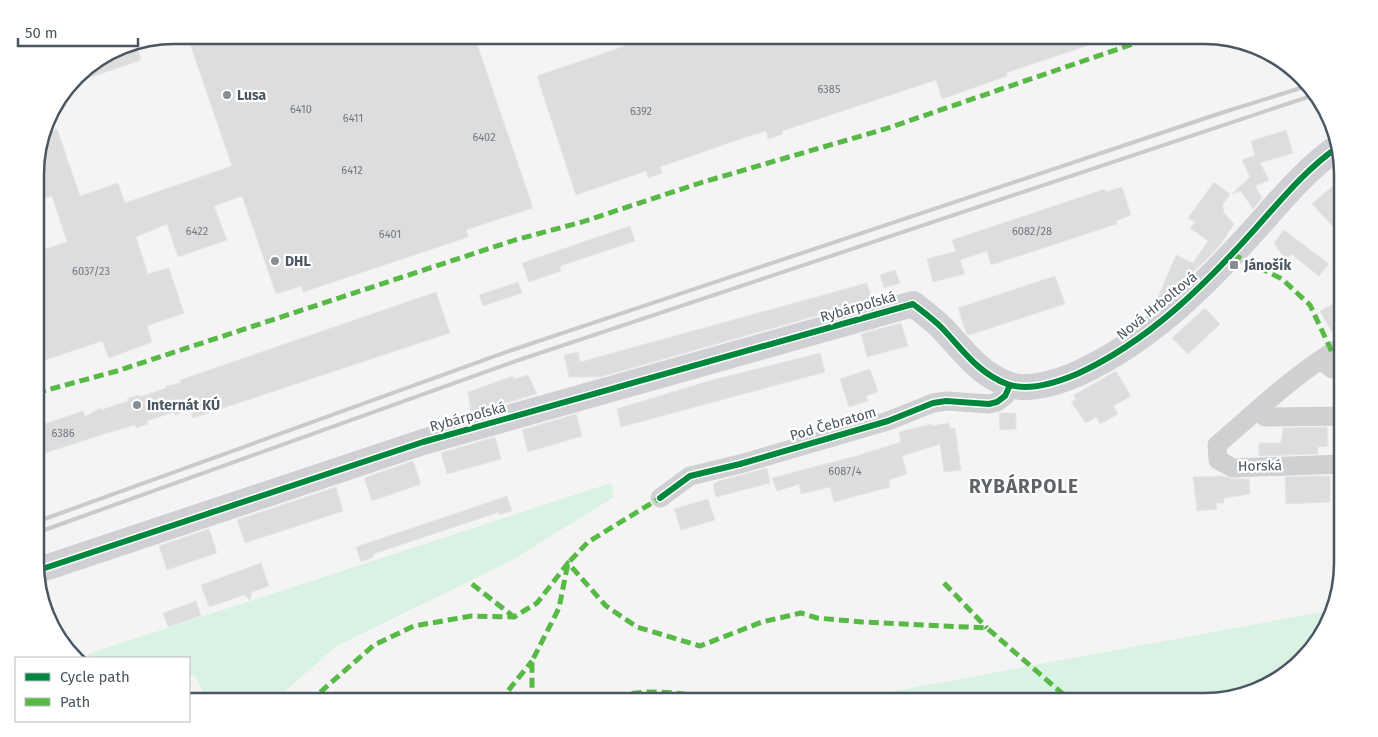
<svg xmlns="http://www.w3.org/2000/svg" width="1378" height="737" font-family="'Fira Sans',sans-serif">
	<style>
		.green { fill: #d9f2e3 }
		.building { fill: #ddddde; stroke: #e5e6e7 }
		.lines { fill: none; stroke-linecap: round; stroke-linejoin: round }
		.street { stroke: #ced0d2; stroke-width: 19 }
		.secondary { stroke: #ced0d4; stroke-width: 26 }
		.rail { stroke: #c9cacc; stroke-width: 4 }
		.quiet { stroke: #58b947; stroke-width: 5; stroke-dasharray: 10 5; stroke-linecap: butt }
		.cycleway-casing { stroke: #fff; stroke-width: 9 }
		.cycleway { stroke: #00873e; stroke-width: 6 }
		.poi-dot { fill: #868d94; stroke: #fff; stroke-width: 2 }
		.labels { text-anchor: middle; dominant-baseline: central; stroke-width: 4.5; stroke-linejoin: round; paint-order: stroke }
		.number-label { font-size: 11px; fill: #707881 }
		.poi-label { font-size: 14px; font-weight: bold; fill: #4a5661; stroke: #fff; text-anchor: start }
		.street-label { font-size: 14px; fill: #4a5661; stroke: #fff }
		.district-label { font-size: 19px; font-weight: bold; letter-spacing: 1px; fill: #5f6368; stroke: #fff }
		.rim { fill: none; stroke: #4a5661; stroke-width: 2.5 }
	</style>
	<rect width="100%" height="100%" fill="#f4f4f4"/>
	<g class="green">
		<polygon points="611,483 614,497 512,560 335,647 273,702 209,702 194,675 189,676 189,658 89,658 88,654"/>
		<polygon points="1332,610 1329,625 1281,679 1213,702 836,702"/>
	</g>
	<g class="building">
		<polygon points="196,35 474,35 533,208 466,230 468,237 303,292 301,286 276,294 242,196 214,206 227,240 178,257 167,224 136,237 148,274 169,268 184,313 147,326 152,342 109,358 102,341 36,363 36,252 67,242 52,196 35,201 35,164 44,134 57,129 80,196 118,183 125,203 232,166 188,38"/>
		<polygon points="657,35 1113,35 1113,37 1006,73 1007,76 942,99 936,80 782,131 783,134 768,139 766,131 743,138 660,167 662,173 648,178 646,171 576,195 537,76"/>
		<polygon points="136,43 141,60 71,84 82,70 121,45"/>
		<polygon points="1286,130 1293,153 1260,163 1269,180 1255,186 1262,198 1253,209 1241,191 1232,194 1250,177 1242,160 1255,155 1251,141"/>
		<polygon points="1342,178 1342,236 1312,204"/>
		<polygon points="1214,182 1230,194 1222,206 1224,210 1223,212 1234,224 1220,245 1205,261 1154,307 1176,255 1193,263 1208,241 1190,228 1195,222 1188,218"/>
		<polygon points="1122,187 1131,215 1116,221 1117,224 991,265 987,251 960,260 965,274 933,282 927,259 956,251 952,240 1105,189 1106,192"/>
		<polygon points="630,226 635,241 560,266 561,271 529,282 522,263"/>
		<polygon points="1284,230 1329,264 1319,276 1291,254 1286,261 1274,243"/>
		<polygon points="895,270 900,283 884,288 880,275"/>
		<polygon points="1055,276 1065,304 969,335 966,333 958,308"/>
		<polygon points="518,282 522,293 483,306 479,295"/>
		<polygon points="867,283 872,300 600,377 569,377 564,355 578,352 580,362"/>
		<polygon points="436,292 450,333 193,418 190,408 175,415 174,412 147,421 148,424 136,428 135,425 107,433 36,456 36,427 83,411 85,417 100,408 101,410 128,401 127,399 139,395 140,397 166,388 166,386 181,383 180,380"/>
		<polygon points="1342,299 1342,326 1332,332 1320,311"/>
		<polygon points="1205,308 1220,324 1188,354 1172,338"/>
		<polygon points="901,323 908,346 867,357 861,334"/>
		<polygon points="820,353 825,372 621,427 617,409 712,380"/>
		<polygon points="870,369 878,392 866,396 868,401 849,407 840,379"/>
		<polygon points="1116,371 1131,396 1113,406 1118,414 1100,424 1096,417 1086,423 1071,402 1076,400 1074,395"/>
		<polygon points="528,375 537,394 471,413 468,392 513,376 514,379"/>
		<polygon points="999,413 1016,413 1016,429 1000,430"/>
		<polygon points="576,414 582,436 528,452 522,430"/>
		<polygon points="949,423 950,429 955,428 961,470 944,472 940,444 902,456 907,474 889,480 890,487 834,502 830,487 801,494 799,484 777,491 772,478 856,456 901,442 899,432 931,424 932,426"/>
		<polygon points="1327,427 1328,446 1318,447 1318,454 1259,456 1259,443 1281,443 1283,428"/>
		<polygon points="495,437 501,459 447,474 441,453"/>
		<polygon points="413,461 421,484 372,501 364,478"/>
		<polygon points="767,468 770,483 716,497 713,484 719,481"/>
		<polygon points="1223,476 1233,479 1249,479 1250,494 1224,498 1224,503 1216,503 1217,509 1197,511 1193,477"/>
		<polygon points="1330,476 1330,502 1286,504 1285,477"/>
		<polygon points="336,487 343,511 245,543 237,520"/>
		<polygon points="507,496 512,511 499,515 499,512 373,554 374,557 361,562 356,547"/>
		<polygon points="708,499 715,520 681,530 674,509"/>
		<polygon points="209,529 217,553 167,570 159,546"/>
		<polygon points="261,563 269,586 252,592 250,600 244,595 209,607 201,585"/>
		<polygon points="196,601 201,616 168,627 163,613"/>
	</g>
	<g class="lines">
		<g class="street">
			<path d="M1342,346c-46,27 -84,64 -125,99l1,15 15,8 110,-4"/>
			<polyline points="1321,360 1332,369 1342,369"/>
			<polyline points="1258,410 1265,417 1343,416"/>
			<polyline points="660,498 690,476 740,464 888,421 933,403 946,401 989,404 997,402 1005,396 1010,385"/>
		</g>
		<path class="secondary" d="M36,571l387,-129 490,-138c10,8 20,15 29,24 21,22 36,45 65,56 21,8 51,-2 70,-10 72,-33 126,-87 178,-145 26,-29 51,-60 83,-82"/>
		<g class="rail">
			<polyline points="36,522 512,350 1218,114 1307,86"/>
			<polyline points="36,533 516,361 1317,94"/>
		</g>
		<g class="quiet">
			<polyline points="1232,254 1282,279 1310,305 1332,352"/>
			<polyline points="36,393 117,371 515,240 582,222 703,182 885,129 1159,35"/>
			<polyline points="944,583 987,628"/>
			<polyline points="472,584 514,617"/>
			<polyline points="661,693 665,702"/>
			<polyline points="309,702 374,645 414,626 471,616 514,617 537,603 568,563 606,606 637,627 700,646 762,622 801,613 817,618 862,622 987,628 1072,702"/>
			<polyline points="499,702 532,661"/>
			<polyline points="534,702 532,700 532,661 559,608 568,563 588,542 660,498"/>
			<path d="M603,702c9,-3 17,-6 26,-8 38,-7 79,6 117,8"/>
		</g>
		<g class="cycleway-casing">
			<g id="cycleway">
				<polyline points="660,498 690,476 740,464 888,421 933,403 946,401 989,404 997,402 1005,396 1010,385"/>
				<path d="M36,571l387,-129 490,-138c10,8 20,15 29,24 21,22 36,45 65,56 21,8 51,-2 70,-10 72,-33 126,-87 178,-145 26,-29 51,-60 83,-82"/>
			</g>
		</g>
		<use href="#cycleway" class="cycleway"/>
	</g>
	<g class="poi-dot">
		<circle cx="227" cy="95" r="5"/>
		<circle cx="275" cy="261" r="5"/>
		<rect x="1229" y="260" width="10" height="10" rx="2.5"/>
		<circle cx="137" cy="405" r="5"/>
	</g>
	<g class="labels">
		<g class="number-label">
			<text x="829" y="89">6385</text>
			<text x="301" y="109">6410</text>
			<text x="641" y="111">6392</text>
			<text x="353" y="118">6411</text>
			<text x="484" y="137">6402</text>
			<text x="352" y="170">6412</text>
			<text x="197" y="231">6422</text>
			<text x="1032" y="231">6082/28</text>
			<text x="390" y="234">6401</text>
			<text x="91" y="271">6037/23</text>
			<text x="63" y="433">6386</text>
			<text x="845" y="471">6087/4</text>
		</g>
		<g class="poi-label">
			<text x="237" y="95">Lusa</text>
			<text x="285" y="261">DHL</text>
			<text x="1244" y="265">Jánošík</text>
			<text x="147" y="405">Internát KÚ</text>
		</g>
		<g class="street-label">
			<text transform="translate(1157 306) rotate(-39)">Nová Hrboltová</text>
			<text transform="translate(858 307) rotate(-16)">Rybárpoľská</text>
			<text transform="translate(468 417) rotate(-15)">Rybárpoľská</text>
			<text transform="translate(833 424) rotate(-16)">Pod Čebratom</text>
			<text transform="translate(1260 466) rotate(-1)">Horská</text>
		</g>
		<g class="district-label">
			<text x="1024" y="486">RYBÁRPOLE</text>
		</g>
	</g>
	<path d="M0 0H1378V737H0ZM174 44H1204A130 130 0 0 1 1334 174V563A130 130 0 0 1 1204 693H174A130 130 0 0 1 44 563V174A130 130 0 0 1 174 44Z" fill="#fff" fill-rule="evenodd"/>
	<path class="rim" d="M174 44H1204A130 130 0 0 1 1334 174V563A130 130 0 0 1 1204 693H174A130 130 0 0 1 44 563V174A130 130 0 0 1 174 44Z"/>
	<rect x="15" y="657" width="175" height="65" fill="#ffffff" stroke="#b7bbc0"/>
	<rect x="25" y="673" width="25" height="8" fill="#00873e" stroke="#b7bbc0"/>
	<text x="60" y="682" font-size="15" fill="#4a5661">Cycle path</text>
	<rect x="25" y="698" width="25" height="8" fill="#58b947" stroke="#b7bbc0"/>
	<text x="60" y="707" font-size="15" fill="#4a5661">Path</text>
	<path d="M18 38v8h120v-8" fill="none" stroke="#4a5661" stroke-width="2.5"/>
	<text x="25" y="38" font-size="15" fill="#4a5661" stroke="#ffffff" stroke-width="4" paint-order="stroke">50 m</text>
</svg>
